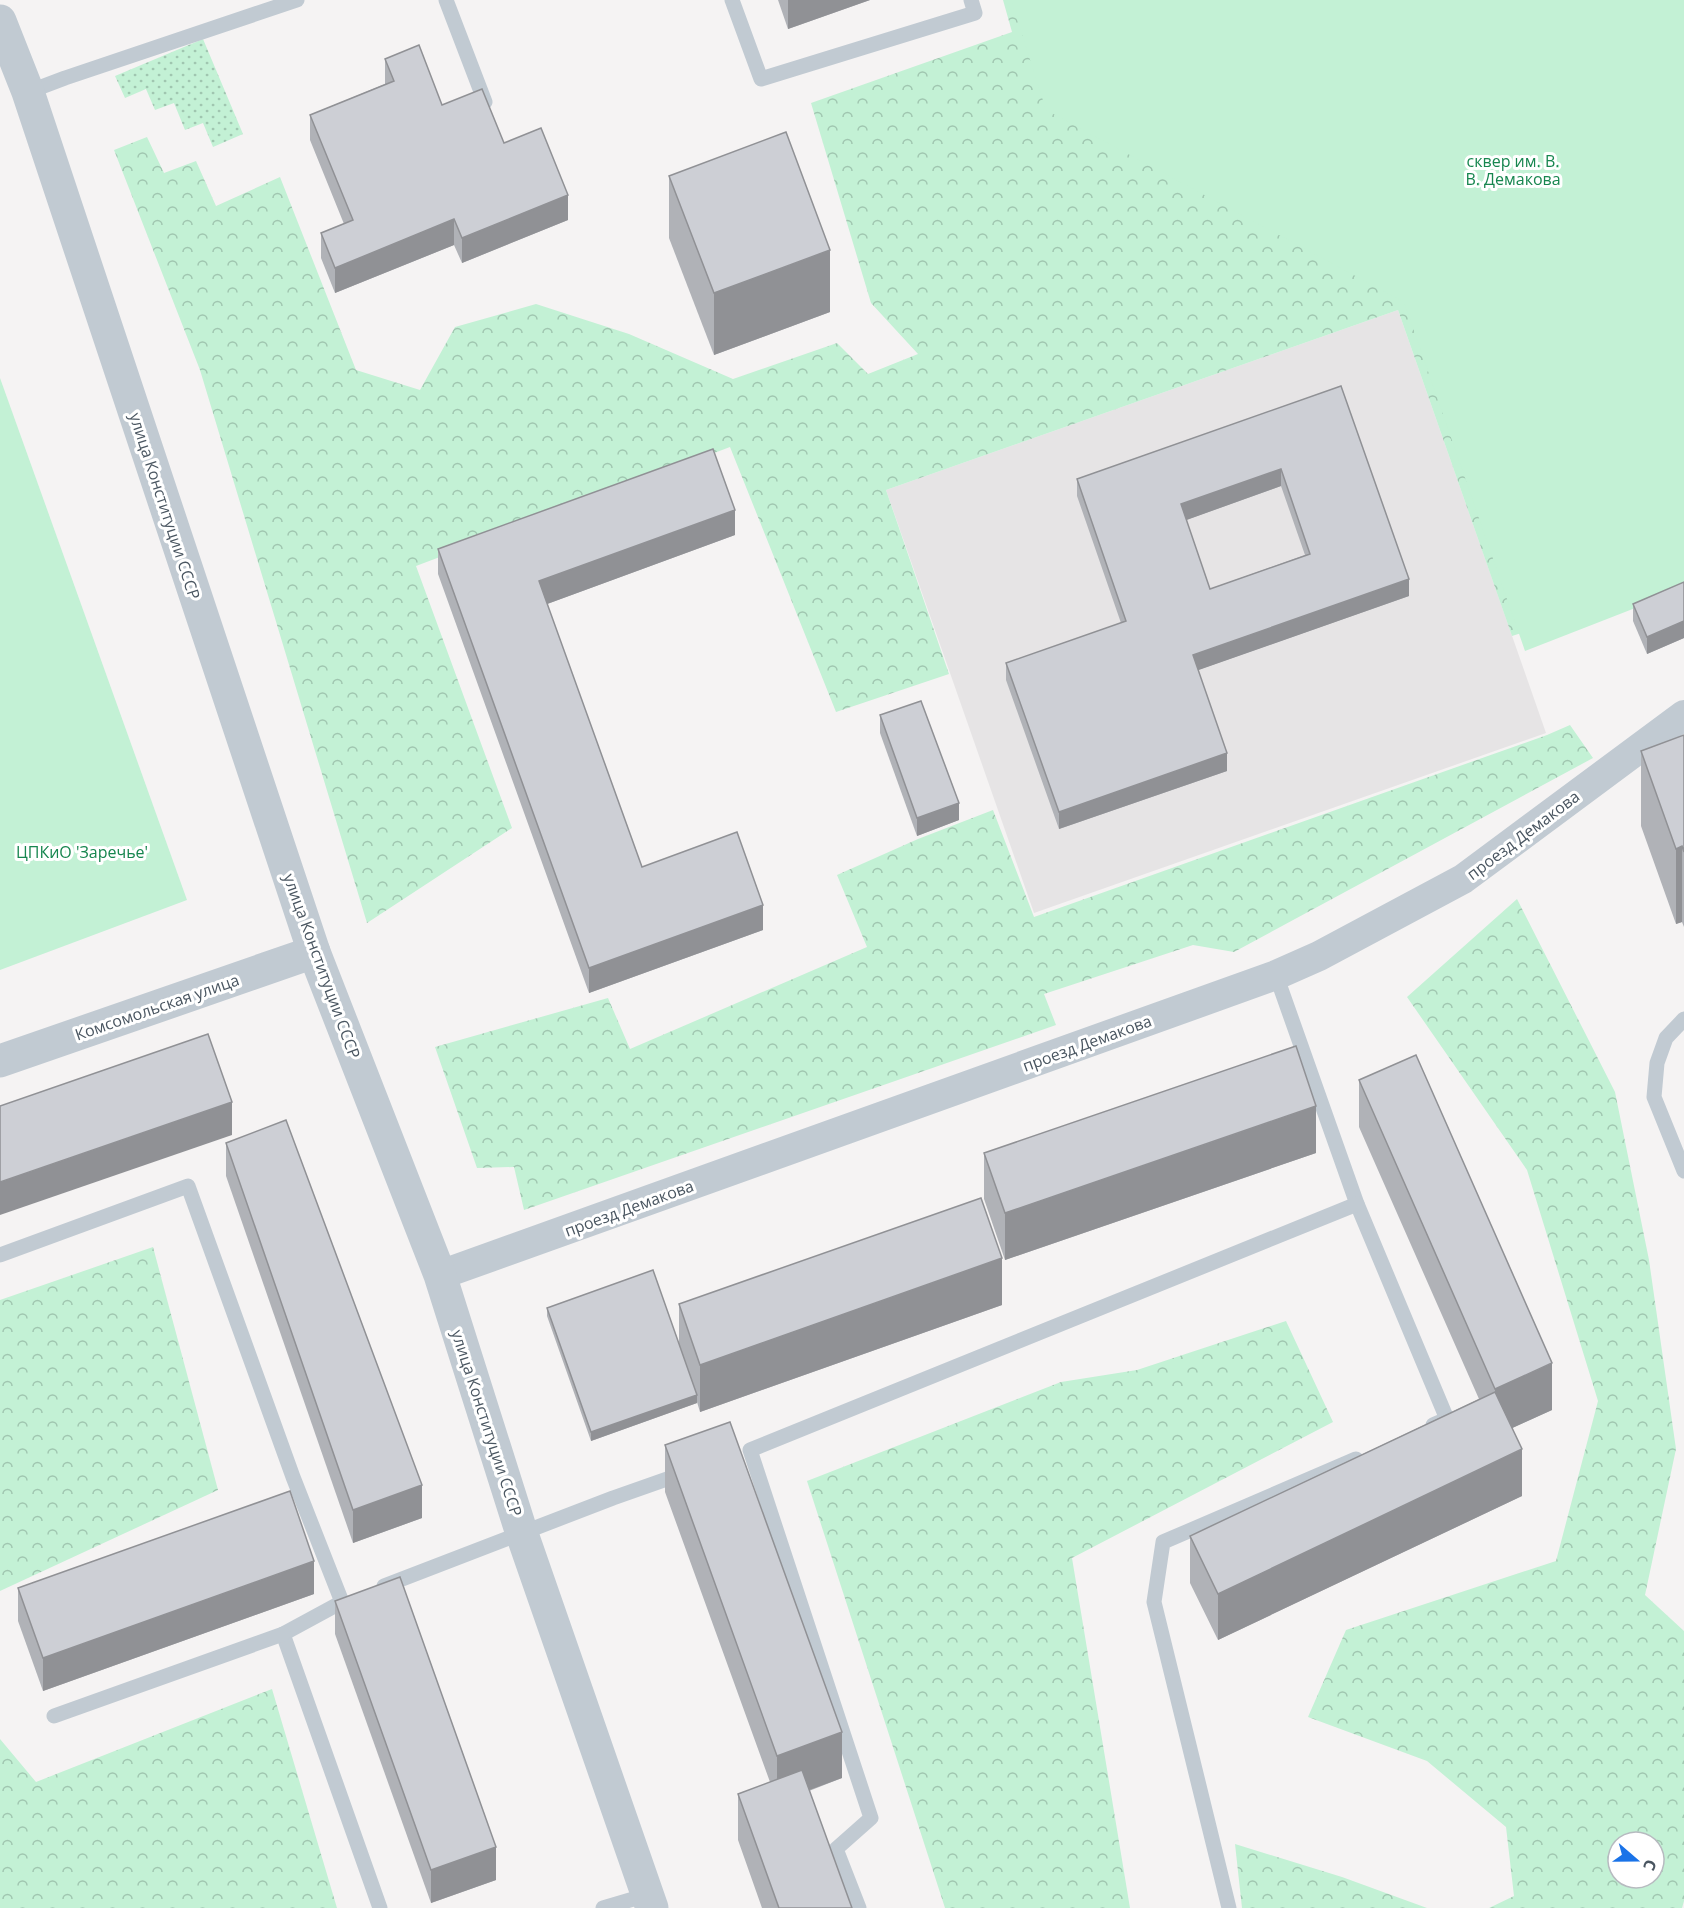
<svg xmlns="http://www.w3.org/2000/svg" width="1684" height="1908" font-family="'Open Sans',sans-serif">
	<style>
		.education { fill: #e6e4e5 }
		.grass { fill: url(#grass-dots) }
		.forest { fill: url(#forest-crowns); fill-rule: evenodd }
		.green { fill: #c3f1d5 }
		.lines { fill: none; stroke-linecap: round; stroke-linejoin: round }
		.service { stroke: #c1cad2; stroke-width: 15 }
		.minor { stroke: #c1cad2; stroke-width: 30 }
		.tertiary { stroke: #c1cad2; stroke-width: 33 }
		.wall { fill: #b0b2b7; fill-rule: evenodd }
		.shaded-wall { fill: #909195 }
		.building { fill: #cdcfd5; stroke: #909195; stroke-width: 1.5; fill-rule: evenodd }
		.labels { text-anchor: middle; dominant-baseline: central; stroke-width: 6; stroke-linejoin: round; paint-order: stroke }
		.park-label { font-size: 16px; fill: #17864f; stroke: #fff }
		.street-label { font-size: 16px; fill: #4a5661; stroke: #fff }
	</style>
	<defs>
		<pattern id="grass-dots" width="8" height="8" patternUnits="userSpaceOnUse" patternTransform="scale(1.5)"><rect width="8" height="8" fill="#c3f1d5"/><path d="M2 2h.1M6 6h.1" fill="none" stroke="#a0c6b0" stroke-width="1.8" stroke-linecap="round"/></pattern>
		<pattern id="forest-crowns" width="20" height="18" patternUnits="userSpaceOnUse" patternTransform="scale(1.5)"><rect width="20" height="18" fill="#c3f1d5"/><path d="M2 6a3 3 0 1 1 6 0M12 15a3 3 0 1 1 6 0" fill="none" stroke="#a0c6b0"/></pattern>
	</defs>
	<rect width="100%" height="100%" fill="#f5f3f3"/>
	<polygon class="education" points="1398,310 1546,733 1034,913 886,490"/>
	<polygon class="grass" points="203,39 243,134 213,147 203,123 185,130 174,103 155,110 146,89 125,98 115,76"/>
	<g class="forest">
		<polygon points="1003,0 1684,0 1684,581 1512,636 1398,310 886,490 949,674 836,712 730,447 416,566 512,828 367,923 200,370 114,150 147,137 164,173 196,161 216,206 280,177 356,370 420,390 455,327 536,304 629,334 733,379 837,343 868,374 918,354 871,303 811,103 1012,32"/>
		<polygon points="1570,725 1593,758 1234,952 1193,945 1044,994 1056,1025 524,1210 514,1167 477,1168 435,1047 608,998 630,1049 867,947 837,875 918,839 993,810 1034,917 1547,735"/>
		<path d="M1517,899l98,193 34,168 27,189 -31,146 39,36v270l-2,7h-193l25,-12 -8,-69 -79,-66 -119,-44 38,-87 210,-69 42,-160 -71,-231 -120,-173zM1618,1842h36v36h-36z"/>
		<polygon points="153,1247 218,1490 0,1591 0,1300"/>
		<polygon points="1286,1321 1333,1422 1072,1558 1130,1908 945,1908 807,1481 1061,1382 1137,1370"/>
		<polygon points="272,1689 337,1908 0,1908 0,1739 36,1782"/>
		<polygon points="1235,1844 1342,1877 1427,1908 1242,1908"/>
	</g>
	<g class="green">
		<polygon points="1011,0 1684,0 1684,589 1525,651 1404,302 1046,110"/>
		<polygon points="0,378 187,900 0,970"/>
	</g>
	<g class="lines">
		<g class="service">
			<polyline points="446,0 485,102"/>
			<polyline points="732,0 761,79 975,13 971,0"/>
			<polyline points="28,92 65,78 297,0"/>
			<polyline points="1276,975 1357,1204 1447,1419 1433,1425"/>
			<polyline points="1684,1019 1666,1038 1657,1063 1654,1097 1684,1171"/>
			<polyline points="0,1255 188,1186 293,1477 342,1602 283,1634 380,1908"/>
			<polyline points="384,1586 613,1498 684,1473"/>
			<polyline points="54,1716 283,1634"/>
			<polyline points="603,1908 647,1895"/>
			<polyline points="859,1908 836,1849 871,1818 750,1450 1357,1204"/>
			<polyline points="1229,1908 1154,1602 1163,1542 1356,1459"/>
		</g>
		<polyline class="minor" points="440,1275 1276,975 1319,956 1463,879 1684,715"/>
		<g class="tertiary">
			<polyline points="0,21 28,92 314,952 440,1275 522,1534 652,1908"/>
			<polyline points="0,1061 314,952"/>
		</g>
	</g>
	<g class="wall">
		<polygon points="778,0 870,0 788,29"/>
		<polygon points="385,59 442,105 504,143 568,220 462,263 454,245 335,293 321,258 321,233 344,224 310,140 310,115 385,84"/>
		<polygon points="669,176 830,312 714,355 669,238"/>
		<path d="M1341,386l68,210 -211,74 29,101 -168,58 -53,-149v-17l115,-40 -44,-127v-17zM1281,486l24,69 -95,34 -24,-69z"/>
		<polygon points="735,535 547,604 642,867 763,930 589,993 438,574 438,549"/>
		<polygon points="1684,582 1684,638 1647,654 1633,621 1633,604"/>
		<polygon points="880,715 959,820 917,836 880,733"/>
		<polygon points="1684,735 1684,927 1682,922 1676,924 1641,826 1641,751"/>
		<polygon points="1359,1080 1552,1410 1512,1428 1522,1496 1218,1640 1190,1583 1190,1536 1479,1399 1359,1127"/>
		<polygon points="226,1143 422,1518 353,1543 226,1176"/>
		<polygon points="984,1153 1316,1153 1005,1260 984,1199"/>
		<polygon points="679,1304 1002,1305 700,1412 697,1402 697,1403 591,1441 547,1316 547,1308 679,1343"/>
		<polygon points="665,1445 842,1778 809,1791 852,1908 762,1908 738,1840 738,1794 770,1782 665,1492"/>
		<polygon points="18,1588 314,1594 43,1691 18,1621"/>
		<polygon points="335,1601 496,1880 431,1903 335,1634"/>
	</g>
	<g class="shaded-wall">
		<polygon points="788,0 870,0 788,29"/>
		<polygon points="568,195 568,220 462,263 462,238"/>
		<polygon points="454,219 454,245 335,293 335,268"/>
		<polygon points="830,250 830,312 714,355 714,293"/>
		<polygon points="1281,469 1281,486 1181,522 1181,504"/>
		<polygon points="735,510 735,535 539,607 539,581"/>
		<polygon points="1409,579 1409,596 1193,672 1193,655"/>
		<polygon points="1684,621 1684,638 1647,654 1647,637"/>
		<polygon points="1227,753 1227,771 1059,829 1059,812"/>
		<polygon points="959,803 959,820 917,836 917,818"/>
		<polygon points="1682,846 1682,922 1676,924 1676,849"/>
		<polygon points="763,905 763,930 589,993 589,968"/>
		<polygon points="232,1102 232,1135 0,1215 0,1182"/>
		<polygon points="1316,1106 1316,1153 1005,1260 1005,1213"/>
		<polygon points="1002,1258 1002,1305 700,1412 700,1365"/>
		<polygon points="1552,1363 1552,1410 1495,1436 1495,1389"/>
		<polygon points="697,1395 697,1403 591,1441 591,1432"/>
		<polygon points="1522,1449 1522,1496 1218,1640 1218,1594"/>
		<polygon points="422,1485 422,1518 353,1543 353,1510"/>
		<polygon points="314,1561 314,1594 43,1691 43,1658"/>
		<polygon points="842,1732 842,1778 777,1802 777,1756"/>
		<polygon points="496,1847 496,1880 431,1903 431,1870"/>
	</g>
	<g class="building">
		<polygon points="419,45 442,105 482,89 504,143 541,128 568,195 462,238 454,219 335,268 321,233 353,220 310,115 394,81 385,59"/>
		<polygon points="786,132 830,250 714,293 669,176"/>
		<path d="M1341,386l68,193 -216,76 34,98 -168,59 -53,-149 120,-42 -49,-142zM1281,469l29,85 -100,35 -29,-85z"/>
		<polygon points="713,449 735,510 539,581 642,867 737,832 763,905 589,968 438,549"/>
		<polygon points="1684,582 1684,621 1647,637 1633,604"/>
		<polygon points="921,701 959,803 917,818 880,715"/>
		<polygon points="1684,735 1684,852 1682,846 1676,849 1641,751"/>
		<polygon points="208,1034 232,1102 0,1182 0,1106"/>
		<polygon points="1296,1046 1316,1106 1005,1213 984,1153"/>
		<polygon points="1416,1055 1552,1363 1495,1389 1359,1080"/>
		<polygon points="286,1120 422,1485 353,1510 226,1143"/>
		<polygon points="981,1198 1002,1258 700,1365 679,1304"/>
		<polygon points="653,1270 697,1395 591,1432 547,1308"/>
		<polygon points="1495,1392 1522,1449 1218,1594 1190,1536"/>
		<polygon points="730,1422 842,1732 777,1756 665,1445"/>
		<polygon points="290,1491 314,1561 43,1658 18,1588"/>
		<polygon points="400,1577 496,1847 431,1870 335,1601"/>
		<polygon points="802,1770 852,1908 779,1908 738,1794"/>
	</g>
	<g class="labels">
		<g class="park-label">
			<text x="1513" y="161">сквер им. В.<tspan x="1513" dy="18">В. Демакова</tspan></text>
			<text x="82" y="852">ЦПКиО 'Заречье'</text>
		</g>
		<g class="street-label">
			<text transform="translate(165 506) rotate(72)">улица Конституции СССР</text>
			<text transform="translate(1523 835) rotate(-37)">проезд Демакова</text>
			<text transform="translate(322 966) rotate(70)">улица Конституции СССР</text>
			<text transform="translate(157 1007) rotate(-19)">Комсомольская улица</text>
			<text transform="translate(1087 1043) rotate(-20)">проезд Демакова</text>
			<text transform="translate(629 1208) rotate(-20)">проезд Демакова</text>
			<text transform="translate(487 1423) rotate(72)">улица Конституции СССР</text>
		</g>
	</g>
	<g transform="translate(1636 1860) rotate(110)"><circle r="28" fill="#ffffff" stroke="#b7bbc0" stroke-width="1.5"/>
	<path d="M0-4.5L10 22L0 15L-10 22Z" fill="#1a73e8"/>
	<text y="-9" font-size="16" font-weight="bold" text-anchor="middle" fill="#4a5661">С</text>
	</g>
</svg>
